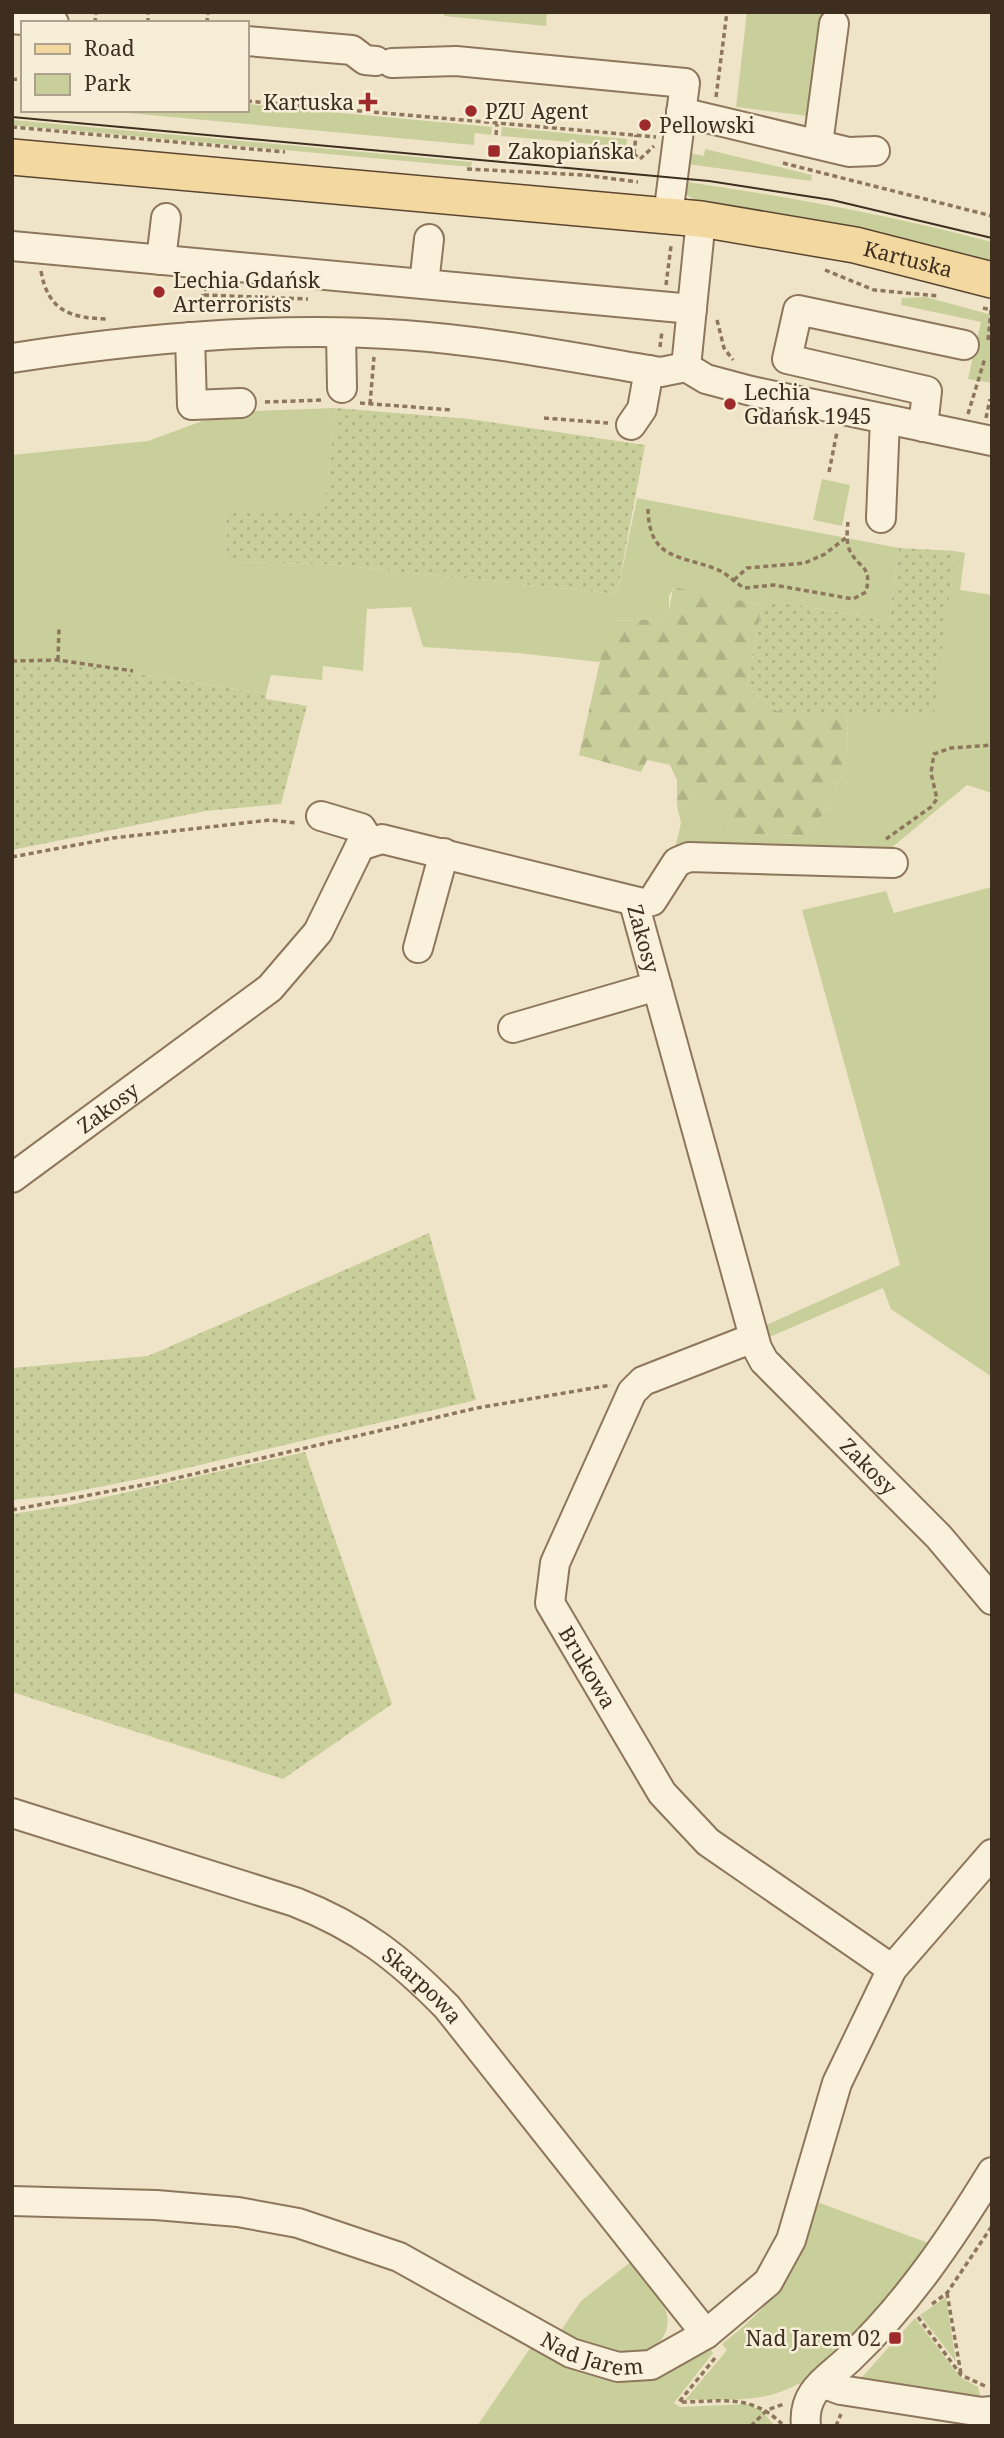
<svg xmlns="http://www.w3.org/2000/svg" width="1004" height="2438" font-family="'Noto Serif',serif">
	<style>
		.green { fill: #c9cf9b }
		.forest { fill: url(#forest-firs) }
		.garden { fill: url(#garden-dots) }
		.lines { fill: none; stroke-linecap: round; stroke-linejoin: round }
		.minor-casing { stroke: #8d765c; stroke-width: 32 }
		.major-casing { stroke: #5b4430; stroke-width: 38 }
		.path { stroke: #8d765c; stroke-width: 3.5; stroke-dasharray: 5 3.5; stroke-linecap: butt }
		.minor { stroke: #faf1dc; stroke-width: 28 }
		.major { stroke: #f3d9a0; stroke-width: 35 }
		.tram { stroke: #3d2e20; stroke-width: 2 }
		.poi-dot { fill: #9e2a2b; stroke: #f7eed8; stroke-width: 2.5 }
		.labels { text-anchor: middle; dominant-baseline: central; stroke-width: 5; stroke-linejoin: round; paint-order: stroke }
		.poi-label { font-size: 21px; fill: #3d2e20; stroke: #f7eed8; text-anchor: start }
		.street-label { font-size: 21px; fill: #3d2e20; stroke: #f7eed8 }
	</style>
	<defs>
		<pattern id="forest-firs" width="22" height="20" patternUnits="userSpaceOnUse" patternTransform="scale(1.75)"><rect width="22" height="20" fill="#c9cf9b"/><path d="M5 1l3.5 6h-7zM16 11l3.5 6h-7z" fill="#aeb285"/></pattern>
		<pattern id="garden-dots" width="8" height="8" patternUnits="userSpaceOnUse" patternTransform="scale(1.75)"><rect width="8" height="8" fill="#c9cf9b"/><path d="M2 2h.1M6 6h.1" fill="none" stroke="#aeb285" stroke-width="1.8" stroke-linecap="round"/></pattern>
	</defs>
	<rect width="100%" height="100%" fill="#f0e4c8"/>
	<g class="green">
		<polygon points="445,12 547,12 546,26 444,16"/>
		<polygon points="747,12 828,12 816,117 736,107"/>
		<polygon points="247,104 492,127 491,135 475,133 474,145 95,110 247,110"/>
		<polygon points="12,120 472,162 471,167 12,125"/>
		<polygon points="502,127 627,139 626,147 501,136"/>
		<polygon points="705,149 812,175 811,181 680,163 689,153 704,156"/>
		<path d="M680,181c106,15 209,34 312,61v19l-127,-32 -170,-28 -9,-7z"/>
		<polygon points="926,297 992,315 992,383 968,379 981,322 901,305 902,298"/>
		<polygon points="336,408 324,511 226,511 227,562 326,564 617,594 637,498 899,548 889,621 763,599 762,605 673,588 669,597 669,611 660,619 612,621 600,662 517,653 423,647 411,607 367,609 363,671 323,666 322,680 271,675 266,694 60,661 12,663 12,455 148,441 227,412"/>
		<polygon points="822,479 850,485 842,526 813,520"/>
		<path d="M955,551l10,2 -5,37 32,5v198l-25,-8 -89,74 -204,-7 7,-29 -4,-17 19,-11 53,39 57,2c28,-31 50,-81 39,-122l88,-1z"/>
		<polygon points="992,887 992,1377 891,1309 883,1288 765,1339 762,1327 900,1265 802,910 886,891 894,913"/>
		<path d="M817,2202l117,43c-46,54 -92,130 -163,150 -27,7 -59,4 -86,5l42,-50 -5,-6c54,-42 78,-76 95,-142z"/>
		<path d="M632,2261c16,20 51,53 28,80 -7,8 -18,13 -28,13 -25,1 -51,-12 -74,-19l23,-34z"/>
		<polygon points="946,2297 956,2362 920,2315"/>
		<polygon points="915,2318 960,2377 978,2387 982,2404 855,2385"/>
		<polygon points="533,2344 578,2367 708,2346 713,2353 674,2403 680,2407 747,2404 761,2410 775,2426 477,2426"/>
	</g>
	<path class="forest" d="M673,587l89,18 -15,83 30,23 68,3c11,41 -11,91 -39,122l-57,-2 -25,-4 -10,-19 -18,-16 -19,11v-26l-7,-15 -23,-5 -6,12 -62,-17 25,-112 8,-22 48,-2 9,-8z"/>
	<g class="garden">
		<polygon points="336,408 470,419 645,445 617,594 326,564 227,562 226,511 324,510"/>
		<polygon points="899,548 955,551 934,713 816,715 777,711 747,688 763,599 889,621"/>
		<polygon points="60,661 266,694 266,699 307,706 281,804 206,811 12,850 12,663"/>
		<polygon points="429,1233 476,1400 149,1477 59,1495 12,1500 12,1368 148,1356"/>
		<polygon points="305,1452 392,1704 283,1779 12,1692 12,1514 70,1505"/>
	</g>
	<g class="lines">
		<g class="minor-casing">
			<g id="minor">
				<polyline points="12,19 54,23"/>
				<polyline points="247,41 352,50 365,60 376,61"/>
				<polyline points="392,63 456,61 685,83 668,216"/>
				<polyline points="681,112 849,152 875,151"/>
				<polyline points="818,144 834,24"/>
				<polyline points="12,246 692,309"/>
				<polyline points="161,260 166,218"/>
				<polyline points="424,284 429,239"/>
				<polyline points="341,333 342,388"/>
				<polyline points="190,337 192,405 241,403"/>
				<path d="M12,358c129,-20 262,-32 392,-23 86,6 171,23 257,37l25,-5"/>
				<polyline points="686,367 706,379 751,391 992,441"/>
				<polyline points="686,367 701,219"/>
				<polyline points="631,425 642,409 649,370"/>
				<polyline points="923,427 927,391 787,359 798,310 964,345"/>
				<polyline points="881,518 885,419"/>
				<polyline points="321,816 361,828 369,841"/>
				<path id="s1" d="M634,903l123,445 7,13 175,176 53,63"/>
				<polyline points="418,948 444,853"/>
				<polyline points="513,1028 657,986"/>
				<path id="s2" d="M12,1178l258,-190 48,-56 42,-86 22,-7 261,64 9,-2 25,-39 12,-5 204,6"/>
				<path id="s3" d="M753,1338l-110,43 -11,11 -77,171 -5,40 112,190 46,49 184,127"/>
				<path id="s4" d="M12,1813l283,89c64,25 104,56 152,105l259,327"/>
				<path id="s5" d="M12,2201l144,4 82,7 60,11 101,34 172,96 47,14 33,-2 55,-31 62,-52 23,-42 46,-157 55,-114 100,-115"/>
				<polyline points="822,2383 841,2390 982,2412 992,2411"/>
				<path d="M806,2426c-4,-35 22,-47 44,-68 57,-54 101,-119 142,-186"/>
			</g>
		</g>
		<g class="major-casing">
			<g id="major">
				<path id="s6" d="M12,157l689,62 154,26 137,35"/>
			</g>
		</g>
		<g class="path">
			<polyline points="95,23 96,12"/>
			<polyline points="148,23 148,12"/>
			<polyline points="207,23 208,12"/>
			<polyline points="12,79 23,80"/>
			<polyline points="716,97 727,12"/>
			<polyline points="247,101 656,137"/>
			<polyline points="12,127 285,152"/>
			<polyline points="496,135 497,124"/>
			<polyline points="625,153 634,154 640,159 654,146"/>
			<polyline points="634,154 636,135"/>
			<polyline points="783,163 992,216"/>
			<polyline points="467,169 584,175 638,182"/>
			<polyline points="825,270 874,290 939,296"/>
			<path d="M41,271c7,40 29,47 67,48"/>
			<polyline points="666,285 671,246"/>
			<polyline points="204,295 308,299"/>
			<polyline points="199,307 206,286"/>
			<polyline points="983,308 992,310"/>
			<polyline points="717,320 724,348 733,360"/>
			<polyline points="988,340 991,310"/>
			<polyline points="660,347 662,331"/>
			<polyline points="265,402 324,400"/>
			<polyline points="360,403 452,410"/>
			<polyline points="370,404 374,357"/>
			<polyline points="968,414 985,358"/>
			<polyline points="544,418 608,423"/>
			<polyline points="986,418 990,399"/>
			<polyline points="829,472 837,432"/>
			<path d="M648,509c1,51 32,46 68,60 11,4 18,13 28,19l30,-3 79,14 13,-7c6,-27 -5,-21 -16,-41 -4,-8 -3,-20 -2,-29"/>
			<polyline points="734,580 747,568 805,563 825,554 847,537"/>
			<polyline points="58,660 59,627"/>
			<polyline points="12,661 58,660 133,671"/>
			<polyline points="886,839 931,807 937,799 931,773 934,754 951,748 992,745"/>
			<polyline points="12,857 113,838 270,820 297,823"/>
			<polyline points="12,1510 168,1480 477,1408 611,1385"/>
			<polyline points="947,2293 961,2374"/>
			<polyline points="932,2304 947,2293 992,2226"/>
			<polyline points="918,2317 961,2375 987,2387"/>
			<path d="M715,2358l-36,44c42,0 71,-9 103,22"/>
			<polyline points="751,2426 767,2410 784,2404"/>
			<polyline points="836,2426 841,2414"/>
		</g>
		<use href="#minor" class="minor"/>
		<use href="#major" class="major"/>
		<polyline class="tram" points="12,117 709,181 832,200 992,238"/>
	</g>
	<g class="poi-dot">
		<path d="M364.5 91.5h7v7h7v7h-7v7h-7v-7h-7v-7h7z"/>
		<circle cx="471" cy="111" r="7"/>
		<circle cx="645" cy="125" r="7"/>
		<rect x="487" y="144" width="14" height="14" rx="3.5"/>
		<circle cx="159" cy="292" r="7"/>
		<circle cx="730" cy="404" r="7"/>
		<rect x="888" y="2331" width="14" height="14" rx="3.5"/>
	</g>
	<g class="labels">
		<g class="poi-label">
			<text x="354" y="102" text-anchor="end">Kartuska</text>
			<text x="485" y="111">PZU Agent</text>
			<text x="659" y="125">Pellowski</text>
			<text x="508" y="151">Zakopiańska</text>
			<text x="173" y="280">Lechia Gdańsk<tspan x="173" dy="24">Arterrorists</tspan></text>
			<text x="744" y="392">Lechia<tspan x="744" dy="24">Gdańsk 1945</tspan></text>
			<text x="881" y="2338" text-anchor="end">Nad Jarem 02</text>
		</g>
		<g class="street-label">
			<text stroke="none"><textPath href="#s6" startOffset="903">Kartuska</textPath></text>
			<text stroke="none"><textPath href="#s1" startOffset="37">Zakosy</textPath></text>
			<text stroke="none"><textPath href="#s2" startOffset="119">Zakosy</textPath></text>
			<text stroke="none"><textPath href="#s1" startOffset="625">Zakosy</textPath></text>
			<text stroke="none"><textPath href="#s3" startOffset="436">Brukowa</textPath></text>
			<text stroke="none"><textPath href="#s4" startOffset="450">Skarpowa</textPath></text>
			<text stroke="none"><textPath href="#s5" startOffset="612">Nad Jarem</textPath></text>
		</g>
	</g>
	<rect width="1004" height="2438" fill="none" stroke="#3d2e20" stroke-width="28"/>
	<rect x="21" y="21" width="228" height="91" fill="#f7eed8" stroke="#ada18e" stroke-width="2"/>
	<rect x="35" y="44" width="35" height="10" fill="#f3d9a0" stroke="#ada18e" stroke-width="2"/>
	<text x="84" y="56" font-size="21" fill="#3d2e20">Road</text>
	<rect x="35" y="74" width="35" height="21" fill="#c9cf9b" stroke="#ada18e" stroke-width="2"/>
	<text x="84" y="91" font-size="21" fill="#3d2e20">Park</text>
</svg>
